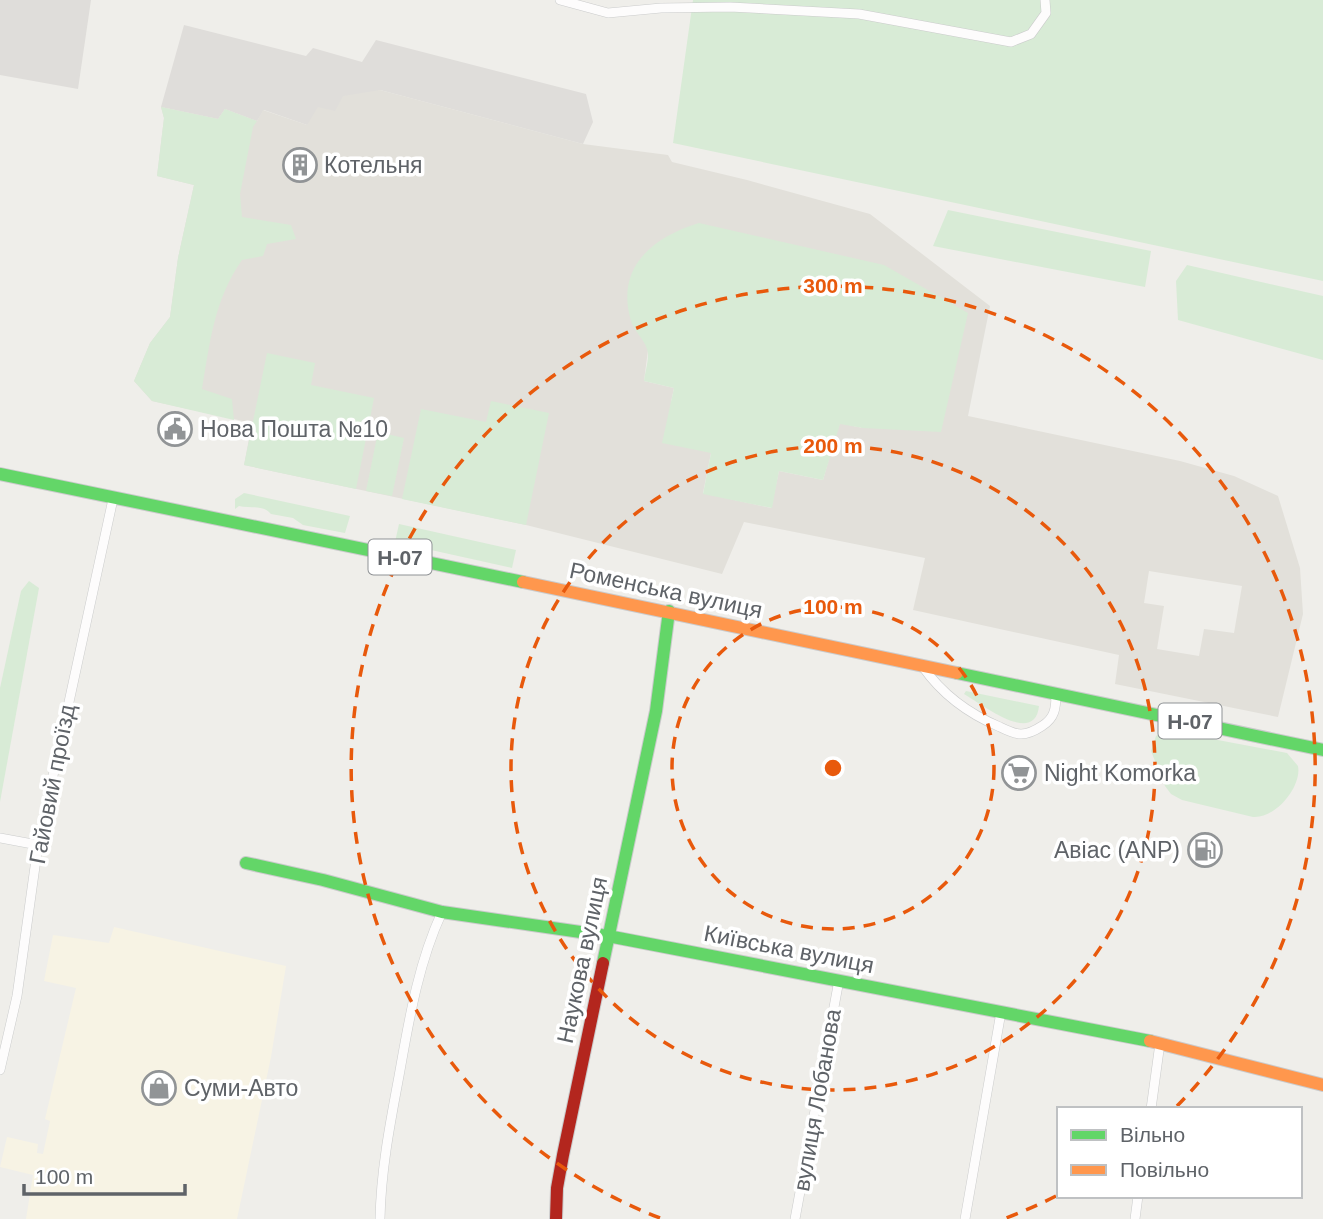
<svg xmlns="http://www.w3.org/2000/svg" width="1323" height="1219" font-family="Helvetica,sans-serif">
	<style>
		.commercial { fill: #f7f3e4 }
		.industrial { fill: #dfddda }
		.education { fill: #e2e0da; fill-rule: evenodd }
		.green { fill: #d8ebd6 }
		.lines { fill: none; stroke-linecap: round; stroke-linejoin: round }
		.street-casing { stroke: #cbcccc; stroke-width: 10 }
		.fast-casing { stroke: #cacacb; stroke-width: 14 }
		.slow-casing { stroke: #cacacb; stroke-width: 14 }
		.jam-casing { stroke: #cacacb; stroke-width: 14 }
		.street { stroke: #fdfcfc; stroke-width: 9 }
		.fast { stroke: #63d668; stroke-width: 12 }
		.slow { stroke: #ff974d; stroke-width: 12 }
		.jam { stroke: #b3261e; stroke-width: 12 }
		.ring { fill: none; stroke: #e8590c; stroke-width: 3.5; stroke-dasharray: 12 9 }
		.labels { text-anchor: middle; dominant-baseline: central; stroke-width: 7; stroke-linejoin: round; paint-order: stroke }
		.shield { fill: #fff; stroke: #8f9295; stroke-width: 2 }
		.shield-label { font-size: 21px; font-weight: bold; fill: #5f6368 }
		.poi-label { font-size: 23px; fill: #5f6368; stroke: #fff; text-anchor: start }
		.street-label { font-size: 23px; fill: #5f6368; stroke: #fff }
		.centre { fill: #e8590c; stroke: #fff; stroke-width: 3.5 }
		.ring-label { font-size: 21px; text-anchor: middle; font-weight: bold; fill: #e8590c; stroke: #fff; stroke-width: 7; stroke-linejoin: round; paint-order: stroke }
	</style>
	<rect width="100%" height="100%" fill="#efeeea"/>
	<polygon class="commercial" points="114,927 286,966 271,1057 237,1219 26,1219 33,1175 0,1167 7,1137 38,1144 37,1153 43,1154 50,1121 45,1119 76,988 44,981 53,935 109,943"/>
	<g class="industrial">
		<polygon points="0,0 91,0 78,89 0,75"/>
		<polygon points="184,25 306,56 313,48 362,62 376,40 586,94 593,122 583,144 380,90 307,125 264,110 257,121 225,109 218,119 161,107"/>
	</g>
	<path class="education" d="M380,90l203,54 85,11 4,7 75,18 123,34 120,92 -22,110 212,45 54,15 44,20 22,72 3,46 -25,103 -163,-33 4,-29 -206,-45 12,-52 -181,-36 -22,52 -196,-49 -282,-60 8,-42 -100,-22 -18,-20 16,-38 20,-26 8,-59 16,-73 -37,-9 7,-58 -3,-11 57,12 7,-10 32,12 6,-11 44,15 11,-18 17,4 8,-15zM648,350l215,78 -24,-5 -16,57 -44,-9 -8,37 -68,-15 8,-40 -40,-51 3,-14 -30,-7zM1149,571l93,15 -8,47 -30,-4 -5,27 -42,-7 7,-43 -20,-3z"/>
	<g class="green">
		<polygon points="693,0 1323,0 1323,281 673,143"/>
		<path d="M161,107l57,12 7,-10 32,12 -4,6 -13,67 2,23 49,8 5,14 -29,5 -4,12 -21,4c-28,40 -32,82 -40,129l30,10 2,21 -82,-19 -18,-20 16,-38 20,-26 8,-59 16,-73 -37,-9 7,-58z"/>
		<polygon points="948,210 1151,251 1145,287 933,246"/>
		<path d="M699,223l185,42 84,48 -27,119 -78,-4 -23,-4 -17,56 -44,-9 -7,37 -69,-14 8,-41 -49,-10 12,-55 -30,-7c1,-9 6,-24 3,-32 -3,-10 -13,-18 -16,-28 -16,-54 22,-84 68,-98z"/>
		<polygon points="1187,265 1323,296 1323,360 1178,320 1176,281"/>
		<polygon points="267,353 315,363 311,385 374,398 356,489 244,465"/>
		<polygon points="491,401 549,413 526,525 402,499 421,409 486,422"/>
		<polygon points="378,432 404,438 392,496 366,491"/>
		<path d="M244,493l106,23 -5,17 -42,-8 -10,-7 -22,-4c-8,-10 -21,-5 -32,-8l-4,3v-10z"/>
		<polygon points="399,524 516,550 512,568 395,542"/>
		<polygon points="29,581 39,588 0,802 0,688 21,591"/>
		<path d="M966,691l73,15c-4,41 -59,-3 -75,-12z"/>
		<path d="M1165,730l122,23 11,13c4,21 -23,53 -45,51l-71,-17 -11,-6 -6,-8 -14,-35 5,-15z"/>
	</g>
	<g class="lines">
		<g class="street-casing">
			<g id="street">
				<polyline points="560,0 608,13 661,8 730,7 859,14 1011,42 1031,34 1046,13 1045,0"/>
				<path d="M923,667c19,27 46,47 77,60 6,3 14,7 21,7 7,0 15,-4 21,-8 13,-8 14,-18 14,-33"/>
				<polyline points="0,838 38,845"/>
				<polyline points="0,1070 17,996 38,845 113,499"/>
				<polyline points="1151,1109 1160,1043"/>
				<path d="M380,1219c1,-49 10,-95 19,-143 10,-56 19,-112 43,-164"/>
				<polyline points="795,1219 839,980"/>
				<polyline points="965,1219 1001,1012"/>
				<polyline points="1135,1219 1138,1196"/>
			</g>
		</g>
		<g class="fast-casing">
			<g id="fast">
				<polyline points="0,474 523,582"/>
				<polyline points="957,673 1323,750"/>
				<polyline points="246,863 323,880 442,912 608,936 1150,1041"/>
				<polyline points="603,963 656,711 669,611"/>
			</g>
		</g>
		<g class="slow-casing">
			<g id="slow">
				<polyline points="523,582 957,673"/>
				<polyline points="1150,1041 1323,1085"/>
			</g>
		</g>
		<g class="jam-casing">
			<polyline id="jam" points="556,1219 557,1188 563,1155 603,963"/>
		</g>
		<use href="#street" class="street"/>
		<use href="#fast" class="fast"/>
		<use href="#slow" class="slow"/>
		<use href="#jam" class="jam"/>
	</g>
	<g class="ring">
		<circle cx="833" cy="768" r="161"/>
		<circle cx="833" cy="768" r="322"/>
		<path d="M1056 1196A482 482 0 0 1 1006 1218M660 1218A482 482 0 1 1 1177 1106"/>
	</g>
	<defs>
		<g id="building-ring" transform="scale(1.75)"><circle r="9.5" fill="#fff" stroke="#919496" stroke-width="1.5"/><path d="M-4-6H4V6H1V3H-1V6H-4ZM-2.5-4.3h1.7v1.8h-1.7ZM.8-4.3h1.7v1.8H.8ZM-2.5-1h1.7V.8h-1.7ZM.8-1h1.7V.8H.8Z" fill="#919496"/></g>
		<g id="civic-ring" transform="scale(1.75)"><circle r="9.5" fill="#fff" stroke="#919496" stroke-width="1.5"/><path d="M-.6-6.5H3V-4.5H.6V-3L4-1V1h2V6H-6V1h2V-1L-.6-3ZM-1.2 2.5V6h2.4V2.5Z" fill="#919496"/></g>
		<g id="supermarket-ring" transform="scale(1.75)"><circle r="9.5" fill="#fff" stroke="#919496" stroke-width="1.5"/><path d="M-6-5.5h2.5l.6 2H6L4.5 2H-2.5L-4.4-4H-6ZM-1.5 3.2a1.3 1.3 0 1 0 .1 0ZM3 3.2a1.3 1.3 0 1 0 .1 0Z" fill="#919496"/></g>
		<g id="fuel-ring" transform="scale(1.75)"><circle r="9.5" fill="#fff" stroke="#919496" stroke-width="1.5"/><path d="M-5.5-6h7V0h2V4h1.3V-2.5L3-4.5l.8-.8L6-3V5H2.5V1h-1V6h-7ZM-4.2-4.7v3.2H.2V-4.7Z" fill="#919496"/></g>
		<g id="shop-ring" transform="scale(1.75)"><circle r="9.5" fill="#fff" stroke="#919496" stroke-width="1.5"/><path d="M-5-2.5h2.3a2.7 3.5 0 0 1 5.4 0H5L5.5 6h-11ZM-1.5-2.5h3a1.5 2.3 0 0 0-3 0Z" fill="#919496"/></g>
	</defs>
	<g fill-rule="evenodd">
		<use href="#building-ring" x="300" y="165"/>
		<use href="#civic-ring" x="175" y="429"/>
		<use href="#supermarket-ring" x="1019" y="773"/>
		<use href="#fuel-ring" x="1205" y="850"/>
		<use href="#shop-ring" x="159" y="1088"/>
	</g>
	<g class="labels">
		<g class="shield">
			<rect x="368.5" y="539.5" width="63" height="35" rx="5"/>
			<rect x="1158.5" y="703.5" width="63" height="35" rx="5"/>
		</g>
		<g class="shield-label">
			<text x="400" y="557">Н-07</text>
			<text x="1190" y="721">Н-07</text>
		</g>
		<g class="poi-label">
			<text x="324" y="165">Котельня</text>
			<text x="200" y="429">Нова Пошта №10</text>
			<text x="1044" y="773">Night Komorka</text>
			<text x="1180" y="850" text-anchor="end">Авіас (ANP)</text>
			<text x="184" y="1088">Суми-Авто</text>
		</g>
		<g class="street-label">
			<text transform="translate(666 590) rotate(12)">Роменська вулиця</text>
			<text transform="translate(52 784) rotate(-79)">Гайовий проїзд</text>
			<text transform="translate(789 949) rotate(11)">Київська вулиця</text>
			<text transform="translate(582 960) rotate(-78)">Наукова вулиця</text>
			<text transform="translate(817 1100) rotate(-80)">вулиця Лобанова</text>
		</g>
	</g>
	<circle cx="833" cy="768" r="10" class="centre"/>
	<g class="ring-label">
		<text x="833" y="293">300 m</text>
		<text x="833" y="453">200 m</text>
		<text x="833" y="614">100 m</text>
	</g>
	<rect x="1057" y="1107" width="245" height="91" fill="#ffffff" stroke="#bfc1c3" stroke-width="2"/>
	<rect x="1071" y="1130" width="35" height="10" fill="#63d668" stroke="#bfc1c3" stroke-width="2"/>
	<text x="1120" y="1142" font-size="21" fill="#5f6368">Вільно</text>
	<rect x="1071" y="1165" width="35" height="10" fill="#ff974d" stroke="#bfc1c3" stroke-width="2"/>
	<text x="1120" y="1177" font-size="21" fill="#5f6368">Повільно</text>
	<path d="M24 1184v10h161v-10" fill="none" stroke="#5f6368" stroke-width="3.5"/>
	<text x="35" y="1184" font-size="21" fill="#5f6368" stroke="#ffffff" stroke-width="5" paint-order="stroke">100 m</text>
</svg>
